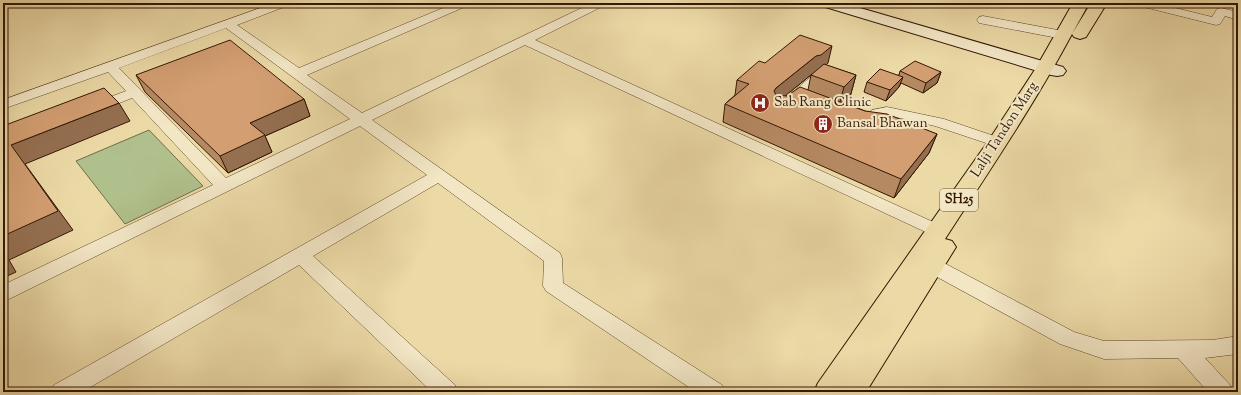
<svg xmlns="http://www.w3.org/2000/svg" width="1241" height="395" font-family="'Sorts Mill Goudy',serif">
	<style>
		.green { fill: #b0c08c; stroke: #726c48 }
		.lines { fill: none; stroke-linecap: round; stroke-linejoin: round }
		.street-casing { stroke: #61482c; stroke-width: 1 }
		.secondary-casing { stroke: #331703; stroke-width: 2 }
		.primary-casing { stroke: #331703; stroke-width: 2 }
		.street { fill: #f2e6c5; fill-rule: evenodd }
		.secondary { fill: #f2e6c5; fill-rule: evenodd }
		.primary { fill: #ebd9a6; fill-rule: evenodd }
		.wall { fill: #b58962; stroke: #331703; fill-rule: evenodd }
		.shaded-wall { fill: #946f50; stroke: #331703 }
		.building { fill: #d39f72; stroke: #331703 }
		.labels { text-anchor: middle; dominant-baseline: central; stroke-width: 4; stroke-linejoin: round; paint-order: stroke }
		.shield { fill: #f2e6c5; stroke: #6c553d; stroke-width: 1 }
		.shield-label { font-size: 13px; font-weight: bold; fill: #331703 }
		.poi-label { font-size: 14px; fill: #331703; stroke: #f2e6c5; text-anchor: start }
		.street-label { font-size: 14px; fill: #331703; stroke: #f2e6c5 }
	</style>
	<rect width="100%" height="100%" fill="#ebd9a6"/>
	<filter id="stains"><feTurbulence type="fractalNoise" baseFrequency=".005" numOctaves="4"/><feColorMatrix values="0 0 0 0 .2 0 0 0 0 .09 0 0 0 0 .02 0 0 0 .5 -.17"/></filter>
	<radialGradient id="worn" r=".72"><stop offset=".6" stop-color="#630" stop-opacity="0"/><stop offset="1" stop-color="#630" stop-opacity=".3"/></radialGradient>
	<polygon class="green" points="149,130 203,186 125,224 76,161"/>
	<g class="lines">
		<g class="street-casing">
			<g id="street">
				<path d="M274,3h17l-2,2 -52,20 62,43 156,-65h16l-2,2 -162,70 55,38 230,-110h15l-2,2 -70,35 409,187 3,4 -3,4 -6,2 -6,-2 -407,-190 -153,75 188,133 2,5 1,25 159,102 3,7h-29l-150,-101 -3,-5 1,-25 -106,-78 -125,73 142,129 3,7h-26l-133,-127 -217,127h-31l3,-7 373,-210 -67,-49 -357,176v-17l210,-100 -81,-87 -33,13 -5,1 -5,-1 -2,-3 2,-3 37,-14 -18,-19 -105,37v-9zM226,28l124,91 -124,59 -107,-110z"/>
				<polygon points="1134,3 1155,3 1212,17 1217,9 1221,8 1238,12 1238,20 1225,16 1220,24 1216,25 1136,5"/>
				<polygon points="983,16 1063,31 1067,32 1069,35 1067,38 1063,39 979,23 977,20 979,17"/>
				<polygon points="818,74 823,75 825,78 823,81 792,107 787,108 782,107 780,104 782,101 813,75"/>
				<path d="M887,107l57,12 59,20 3,3 -3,3 -5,2 -63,-21 -48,-11c-15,3 -15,17 -33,12l-2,-3 2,-3 6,-1 12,-10z"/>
				<polygon points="922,253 929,255 1074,332 1104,341 1213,340 1238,336 1238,354 1205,358 1230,385 1233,392 1208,392 1178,358 1104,359 1060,344 915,265 913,260 915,255"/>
			</g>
		</g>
		<g class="secondary-casing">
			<polygon id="secondary" points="819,3 843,3 1063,67 1066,71 1063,75 1057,76 1051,75 822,6"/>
		</g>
		<g class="primary-casing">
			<path id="primary" d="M1073,3h16l-17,31 19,-31h16l-21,34 -6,2 -6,-2 -2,-3c-38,71 -83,137 -127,205l7,2 4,6 -90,145h-52l4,-9 171,-243 47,-72z"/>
		</g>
		<use href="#street" class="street"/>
		<use href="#secondary" class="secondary"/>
		<use href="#primary" class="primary"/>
	</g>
	<g class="wall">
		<path d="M765,63h63l-2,2 30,10 -6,22 -6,6 21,8 72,23 -8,19 -35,45 -171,-76 2,-18 10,-9 2,-15zM812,74h1l-2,1 -3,15 -21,6h-2z"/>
		<polygon points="900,71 941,72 937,83 923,93 901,83 899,87 886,101 864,92 867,82 899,75"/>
		<polygon points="136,75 304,99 310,116 265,136 272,152 228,173 145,92"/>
	</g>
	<g class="shaded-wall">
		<polygon points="832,46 828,63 818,73 812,74 773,106 774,91 776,88 816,56"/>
		<polygon points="941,72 937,83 923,93 926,83"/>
		<polygon points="856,75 850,97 838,109 844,87"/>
		<polygon points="903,77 899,87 886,101 890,90"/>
		<polygon points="304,99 310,116 265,136 272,152 228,173 220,156 250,123"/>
		<polygon points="119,103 130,121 25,164 73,230 9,260 16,272 3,278 3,236 11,145"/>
		<polygon points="937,134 929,153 894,198 901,179"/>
	</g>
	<g class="building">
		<polygon points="800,35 832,46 821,55 816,56 776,88 774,91 776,95 787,96 800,87 865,111 887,114 937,134 901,179 725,104 749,84 737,80 759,61 765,63"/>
		<polygon points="230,40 304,99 250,123 265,135 220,156 136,75"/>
		<polygon points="915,61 941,72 926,83 900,71"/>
		<polygon points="824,64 856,75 844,87 811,75"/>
		<polygon points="880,69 903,77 890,90 867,82"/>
		<polygon points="104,88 119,103 11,145 58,211 3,236 3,126"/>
	</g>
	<defs>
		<g id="hospital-disc" transform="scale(1)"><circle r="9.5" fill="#8f2418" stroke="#f2e6c5"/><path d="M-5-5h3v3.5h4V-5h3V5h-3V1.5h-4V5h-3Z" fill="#fff"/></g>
		<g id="building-disc" transform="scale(1)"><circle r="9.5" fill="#8f2418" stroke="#f2e6c5"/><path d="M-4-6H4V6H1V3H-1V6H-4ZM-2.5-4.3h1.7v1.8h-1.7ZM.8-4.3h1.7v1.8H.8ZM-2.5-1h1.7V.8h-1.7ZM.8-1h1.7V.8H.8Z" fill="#fff"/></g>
	</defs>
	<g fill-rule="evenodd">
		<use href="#hospital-disc" x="760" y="103"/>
		<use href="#building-disc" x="823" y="124"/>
	</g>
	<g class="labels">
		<rect class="shield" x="940" y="189" width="38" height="22" rx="3"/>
		<g class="shield-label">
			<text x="959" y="200">SH25</text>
		</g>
		<g class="poi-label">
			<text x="774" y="103">Sab Rang Clinic</text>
			<text x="837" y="124">Bansal Bhawan</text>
		</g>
		<g class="street-label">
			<text transform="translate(1005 130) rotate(-57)">Lalji Tandon Marg</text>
		</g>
	</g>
	<rect width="1241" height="395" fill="none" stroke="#ebd9a6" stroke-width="16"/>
	<rect x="4" y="4" width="1233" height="387" fill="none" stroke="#331703" stroke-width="2"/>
	<rect x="8" y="8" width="1225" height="379" fill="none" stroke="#331703"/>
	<rect width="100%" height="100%" filter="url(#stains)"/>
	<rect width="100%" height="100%" fill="url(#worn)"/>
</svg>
